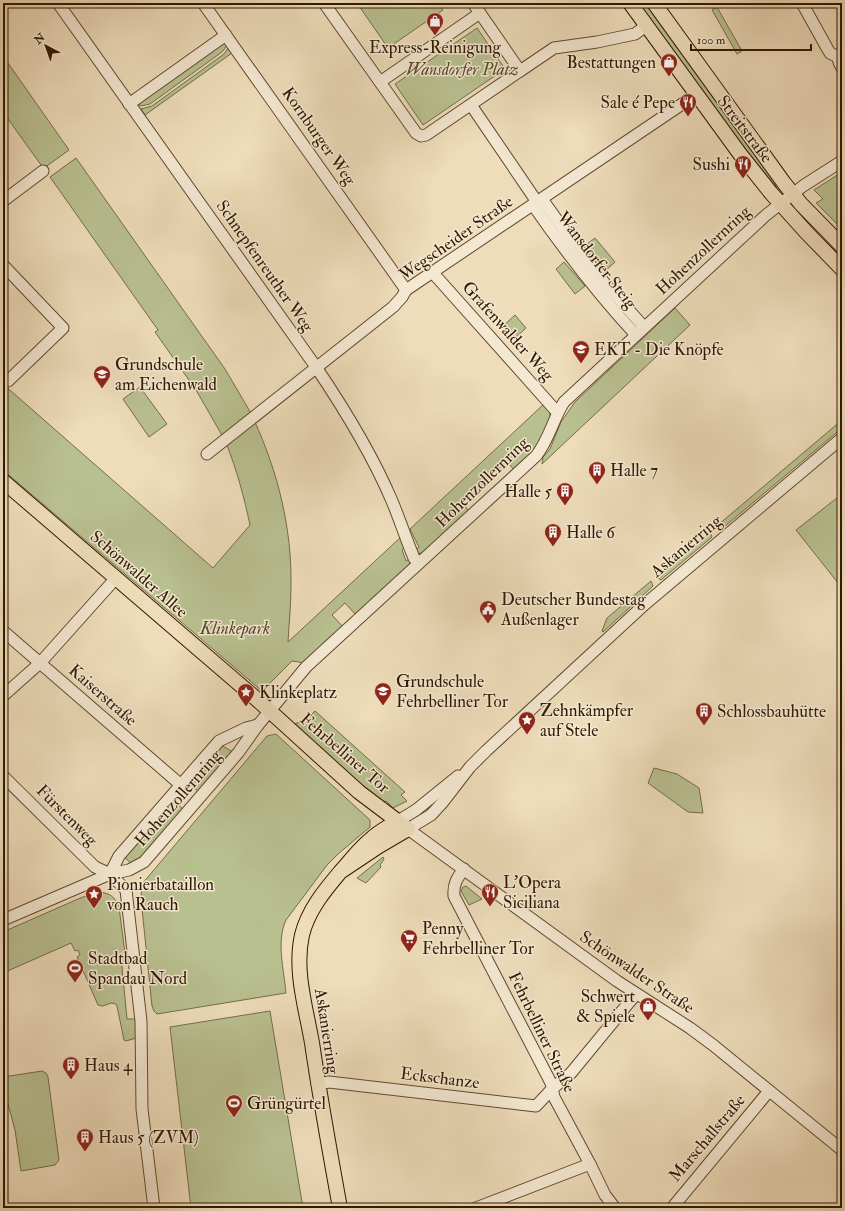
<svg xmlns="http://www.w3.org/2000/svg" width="845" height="1211" font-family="'IM FELL Double Pica',serif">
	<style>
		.green { fill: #b9c090; stroke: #756c48 }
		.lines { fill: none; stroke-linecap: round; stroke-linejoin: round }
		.minor-casing { stroke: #60492e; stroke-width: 13 }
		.major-casing { stroke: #311800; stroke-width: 16 }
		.minor { stroke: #f4e8d2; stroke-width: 11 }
		.major { stroke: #eedcba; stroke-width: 14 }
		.labels { text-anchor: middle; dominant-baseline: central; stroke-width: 3; stroke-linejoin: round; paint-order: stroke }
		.poi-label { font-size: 17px; fill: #311800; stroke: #f4e8d2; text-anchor: start }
		.park-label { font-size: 17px; font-style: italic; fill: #5a4a2b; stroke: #f4e8d2 }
		.street-label { font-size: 17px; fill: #311800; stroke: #f4e8d2 }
	</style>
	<rect width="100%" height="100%" fill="#eedcba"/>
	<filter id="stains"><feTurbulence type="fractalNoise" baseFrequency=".005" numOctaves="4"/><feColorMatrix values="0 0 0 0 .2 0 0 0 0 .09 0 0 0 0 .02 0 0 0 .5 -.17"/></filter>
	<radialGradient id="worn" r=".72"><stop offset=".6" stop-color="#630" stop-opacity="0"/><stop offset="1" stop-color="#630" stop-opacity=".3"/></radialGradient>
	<g class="green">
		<polygon points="357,3 438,3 443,10 388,48"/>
		<polygon points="636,3 647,3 778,184 773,188"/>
		<polygon points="717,7 742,51 737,54 712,10"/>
		<polygon points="477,28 505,69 423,125 395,84"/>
		<polygon points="220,42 228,44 222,52 150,104 141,106 139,105 140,101"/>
		<polygon points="228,48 232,53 145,115 141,109 152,106 224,54"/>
		<polygon points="3,56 69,150 44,168 41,165 3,112"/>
		<polygon points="76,158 225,369 252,415 223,437 196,390 155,332 158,330 50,177"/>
		<polygon points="842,172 842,229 816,203 823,199 814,190"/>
		<polygon points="595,238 615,262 603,273 583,247"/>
		<polygon points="564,262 585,286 575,294 556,269"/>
		<polygon points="675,308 690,325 542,464 543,457 550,449 561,422 575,402"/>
		<polygon points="515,315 526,328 514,339 503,326"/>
		<path d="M3,384l210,184 37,-43c-6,-28 -13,-55 -24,-82l28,-23c24,52 38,109 37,166 0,19 -2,37 -3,56l114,-106 4,10 -4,4 4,11 4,-3v6l-54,51 -11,-12 -13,12 11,12 -37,36 -14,-2 -30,30 -259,-221z"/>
		<polygon points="140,387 167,424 149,437 123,399"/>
		<path d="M544,404c3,4 6,7 6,11 3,18 -24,44 -36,55l-5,-6 -45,41 5,6 -45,41 -6,2 -3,-3 4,-4 -9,-18z"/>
		<polygon points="842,420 842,428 724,527 718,525"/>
		<polygon points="842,494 842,588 796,530"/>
		<polygon points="710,532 712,537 661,580 656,577"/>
		<polygon points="651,581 653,586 603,632 602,631 607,618"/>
		<polygon points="315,711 405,792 401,795 407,801 393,808 386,801 382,804 294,726 296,723 304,722"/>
		<path d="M276,734l94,86v7l-32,27 -11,11 -41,55c-10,21 -2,50 0,73l-129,21 -3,-3 -2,-5 -11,-107 1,-15 125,-148z"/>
		<polygon points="221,745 233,752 199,792 188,783"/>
		<polygon points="654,768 677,774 699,788 703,813 688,812 648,783"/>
		<polygon points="173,800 184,810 144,854 132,864 124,857"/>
		<polygon points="383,857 384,859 380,865 381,867 366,883 357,878"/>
		<polygon points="466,886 482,899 469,905 461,891 463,887"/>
		<path d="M99,892c11,1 16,5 20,15l7,54 -4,4v2l5,52h9v19l-10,3 -2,-1 -7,-34 -1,-2 -5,-1 -8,3 -5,-1 -21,-48 3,-2 -2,-5 -3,1 -4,-8 -68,30v-41l75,-33 15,-6z"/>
		<polygon points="270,1011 303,1208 191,1208 170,1027"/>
		<polygon points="42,1071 46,1073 48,1077 59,1160 55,1165 21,1171 15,1130 3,1085 3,1077"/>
	</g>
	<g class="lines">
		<g class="minor-casing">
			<g id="minor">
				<path d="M58,3l258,364c29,43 56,87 76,134 8,19 14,38 22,57l5,5"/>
				<polyline points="203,3 406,290"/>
				<polyline points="324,3 416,133 421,136 426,135 520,71 473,3"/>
				<polyline points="802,3 827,48 830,53 838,57"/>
				<polyline points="842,52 838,57 839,62 842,68"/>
				<polyline points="520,71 554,48 597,42 635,34 647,25"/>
				<polyline points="380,82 480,13"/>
				<polyline points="129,104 226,35"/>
				<polyline points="471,105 537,202"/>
				<polyline points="542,199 577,248 606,285 644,327"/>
				<polyline points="3,201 43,171"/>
				<path d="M533,205c32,46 65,89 103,130"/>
				<polyline points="3,265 63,328 8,381"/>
				<polyline points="433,273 557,412"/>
				<polyline points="842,438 644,605 486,751 470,767 443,802 431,815 408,829 617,981 690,1028 713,1045 842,1150"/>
				<polyline points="207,454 393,307 402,297 406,290 697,94"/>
				<polyline points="3,631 181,785"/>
				<polyline points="3,696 40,663 116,578"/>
				<polyline points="3,776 95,867 110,874 126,890 141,1021 142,1109 154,1208"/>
				<polyline points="398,821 416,810 458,776"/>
				<path d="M464,869c-7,9 -11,15 -10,27l97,187 3,14 36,67 15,31 10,13"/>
				<polyline points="110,874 119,856 219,741 246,728 258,725"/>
				<path d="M3,920l107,-46 19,-4 15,-8 94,-109 20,-28 48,-58 230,-211c13,-16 17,-37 28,-54l201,-186 38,-30 39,-25"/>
				<polyline points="317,1084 329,1082 536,1106 552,1089 571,1073 636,994"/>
				<polyline points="476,1208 590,1164"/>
				<polyline points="672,1208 769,1091"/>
			</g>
		</g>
		<g class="major-casing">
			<g id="major">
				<polyline points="630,3 740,154 771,193 806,232 842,269"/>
				<polyline points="654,3 784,183 801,204 842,246"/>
				<polyline points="3,481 252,695 359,792 408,829 379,846 343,870"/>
				<path d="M340,1208c-10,-55 -20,-110 -28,-165 -6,-35 -18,-72 -10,-108 6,-25 23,-45 39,-64 10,-11 18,-22 29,-31 8,-8 18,-13 28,-19"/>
			</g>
		</g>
		<use href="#minor" class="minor"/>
		<use href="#major" class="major"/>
	</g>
	<defs>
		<g id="shop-pin" transform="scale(0.9)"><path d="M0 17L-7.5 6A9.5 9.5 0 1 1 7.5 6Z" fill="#8f2418" stroke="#f4e8d2"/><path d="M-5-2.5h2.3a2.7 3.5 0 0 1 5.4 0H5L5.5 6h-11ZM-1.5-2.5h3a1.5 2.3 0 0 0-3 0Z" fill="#fff"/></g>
		<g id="restaurant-pin" transform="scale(0.9)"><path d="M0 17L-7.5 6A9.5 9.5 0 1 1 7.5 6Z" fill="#8f2418" stroke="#f4e8d2"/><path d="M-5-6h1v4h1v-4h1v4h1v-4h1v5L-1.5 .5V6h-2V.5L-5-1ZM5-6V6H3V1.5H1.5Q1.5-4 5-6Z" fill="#fff"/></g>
		<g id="school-pin" transform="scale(0.9)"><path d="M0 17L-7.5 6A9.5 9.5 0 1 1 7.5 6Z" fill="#8f2418" stroke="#f4e8d2"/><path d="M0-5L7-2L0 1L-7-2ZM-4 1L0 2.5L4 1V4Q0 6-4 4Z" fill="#fff"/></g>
		<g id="building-pin" transform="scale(0.9)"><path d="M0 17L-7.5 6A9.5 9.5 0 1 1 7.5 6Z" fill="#8f2418" stroke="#f4e8d2"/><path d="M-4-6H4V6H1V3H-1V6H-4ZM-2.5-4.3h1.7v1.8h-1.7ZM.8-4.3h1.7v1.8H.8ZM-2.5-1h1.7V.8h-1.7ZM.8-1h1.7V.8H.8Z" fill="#fff"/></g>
		<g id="civic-pin" transform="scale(0.9)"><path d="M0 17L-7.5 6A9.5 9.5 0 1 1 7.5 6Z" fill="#8f2418" stroke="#f4e8d2"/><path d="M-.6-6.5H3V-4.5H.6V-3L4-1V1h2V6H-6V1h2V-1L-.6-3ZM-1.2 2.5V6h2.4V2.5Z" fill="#fff"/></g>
		<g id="sight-pin" transform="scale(0.9)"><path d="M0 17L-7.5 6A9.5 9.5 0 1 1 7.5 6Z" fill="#8f2418" stroke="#f4e8d2"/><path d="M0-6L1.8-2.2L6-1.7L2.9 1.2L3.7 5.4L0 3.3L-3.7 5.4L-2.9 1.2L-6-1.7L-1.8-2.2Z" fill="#fff"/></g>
		<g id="supermarket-pin" transform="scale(0.9)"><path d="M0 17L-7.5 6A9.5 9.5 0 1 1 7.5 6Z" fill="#8f2418" stroke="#f4e8d2"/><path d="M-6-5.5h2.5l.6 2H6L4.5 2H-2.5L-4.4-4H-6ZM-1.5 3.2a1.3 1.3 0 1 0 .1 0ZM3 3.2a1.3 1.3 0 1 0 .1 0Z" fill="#fff"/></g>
		<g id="stadium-pin" transform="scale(0.9)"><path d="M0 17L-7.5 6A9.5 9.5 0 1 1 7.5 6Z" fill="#8f2418" stroke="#f4e8d2"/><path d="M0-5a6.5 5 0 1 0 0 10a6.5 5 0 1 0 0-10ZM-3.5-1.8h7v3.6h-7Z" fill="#fff"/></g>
	</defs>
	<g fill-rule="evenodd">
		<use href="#shop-pin" x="435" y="21"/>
		<use href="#shop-pin" x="669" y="62"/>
		<use href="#restaurant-pin" x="688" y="102"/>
		<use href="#restaurant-pin" x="743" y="164"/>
		<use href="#school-pin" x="581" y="349"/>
		<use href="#school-pin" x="102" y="374"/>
		<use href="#building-pin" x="597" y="470"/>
		<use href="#building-pin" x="565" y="491"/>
		<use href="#building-pin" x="553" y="532"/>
		<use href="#civic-pin" x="488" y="609"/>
		<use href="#school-pin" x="383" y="691"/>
		<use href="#sight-pin" x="246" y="692"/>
		<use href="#building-pin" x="704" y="711"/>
		<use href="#sight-pin" x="527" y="720"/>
		<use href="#restaurant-pin" x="490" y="892"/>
		<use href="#sight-pin" x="94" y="894"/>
		<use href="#supermarket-pin" x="409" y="938"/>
		<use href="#stadium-pin" x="75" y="968"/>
		<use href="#shop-pin" x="648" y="1006"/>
		<use href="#building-pin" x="71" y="1065"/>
		<use href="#stadium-pin" x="234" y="1103"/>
		<use href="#building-pin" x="85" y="1137"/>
	</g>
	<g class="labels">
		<g class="poi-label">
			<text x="435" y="47" text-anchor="middle">Express-Reinigung</text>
			<text x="656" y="62" text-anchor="end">Bestattungen</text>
			<text x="675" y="102" text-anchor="end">Sale é Pepe</text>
			<text x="730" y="164" text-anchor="end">Sushi</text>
			<text x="594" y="349">EKT - Die Knöpfe</text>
			<text x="115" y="364">Grundschule<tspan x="115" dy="20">am Eichenwald</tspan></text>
			<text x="610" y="470">Halle 7</text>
			<text x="552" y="491" text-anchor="end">Halle 5</text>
			<text x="566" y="532">Halle 6</text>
			<text x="501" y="599">Deutscher Bundestag<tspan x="501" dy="20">Außenlager</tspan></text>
			<text x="396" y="681">Grundschule<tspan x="396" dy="20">Fehrbelliner Tor</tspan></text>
			<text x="259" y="692">Klinkeplatz</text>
			<text x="540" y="710">Zehnkämpfer<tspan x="540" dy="20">auf Stele</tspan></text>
			<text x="717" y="711">Schlossbauhütte</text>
			<text x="503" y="882">L'Opera<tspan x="503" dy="20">Siciliana</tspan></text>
			<text x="107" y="884">Pionierbataillon<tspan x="107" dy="20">von Rauch</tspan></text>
			<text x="422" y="928">Penny<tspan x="422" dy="20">Fehrbelliner Tor</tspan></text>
			<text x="88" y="958">Stadtbad<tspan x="88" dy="20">Spandau Nord</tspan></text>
			<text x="635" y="996" text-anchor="end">Schwert<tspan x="635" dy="20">&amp; Spiele</tspan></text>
			<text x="84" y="1065">Haus 4</text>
			<text x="247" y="1103">Grüngürtel</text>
			<text x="98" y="1137">Haus 5 (ZVM)</text>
		</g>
		<g class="park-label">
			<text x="462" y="69">Wansdorfer Platz</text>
			<text x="235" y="628">Klinkepark</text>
		</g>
		<g class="street-label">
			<text transform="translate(745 129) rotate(53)">Streitstraße</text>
			<text transform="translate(319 136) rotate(55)">Kornburger Weg</text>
			<text transform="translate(456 238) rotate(-35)">Wegscheider Straße</text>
			<text transform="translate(703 250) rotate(-43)">Hohenzollernring</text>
			<text transform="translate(597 260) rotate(52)">Wansdorfer Steig</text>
			<text transform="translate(265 266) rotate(55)">Schnepfenreuther Weg</text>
			<text transform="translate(508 331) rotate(48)">Grafenwalder Weg</text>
			<text transform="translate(482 482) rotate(-44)">Hohenzollernring</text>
			<text transform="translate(686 546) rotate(-40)">Askanierring</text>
			<text transform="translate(139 574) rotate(41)">Schönwalder Allee</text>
			<text transform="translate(103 695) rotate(41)">Kaiserstraße</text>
			<text transform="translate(345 753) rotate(41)">Fehrbelliner Tor</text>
			<text transform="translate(178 798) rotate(-49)">Hohenzollernring</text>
			<text transform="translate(67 815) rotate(45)">Fürstenweg</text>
			<text transform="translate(637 972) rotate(34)">Schönwalder Straße</text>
			<text transform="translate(327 1031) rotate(81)">Askanierring</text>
			<text transform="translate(542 1032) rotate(64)">Fehrbelliner Straße</text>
			<text transform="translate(440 1078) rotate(7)">Eckschanze</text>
			<text transform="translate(707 1138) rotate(-50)">Marschallstraße</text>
		</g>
	</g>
	<rect width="845" height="1211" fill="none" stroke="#eedcba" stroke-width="16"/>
	<rect x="4" y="4" width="837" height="1203" fill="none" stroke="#311800" stroke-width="2"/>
	<rect x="8" y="8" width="829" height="1195" fill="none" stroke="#311800"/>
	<g transform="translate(46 46) rotate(319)" stroke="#f4e8d2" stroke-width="3" paint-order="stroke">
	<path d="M0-3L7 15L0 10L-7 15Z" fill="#311800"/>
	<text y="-6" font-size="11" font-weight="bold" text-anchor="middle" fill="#311800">N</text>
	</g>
	<path d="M691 44v6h120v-6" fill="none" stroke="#311800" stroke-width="2"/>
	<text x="697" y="44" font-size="12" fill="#311800" stroke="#f4e8d2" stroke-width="3" paint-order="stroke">100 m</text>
	<rect width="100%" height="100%" filter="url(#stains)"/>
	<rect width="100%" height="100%" fill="url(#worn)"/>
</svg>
